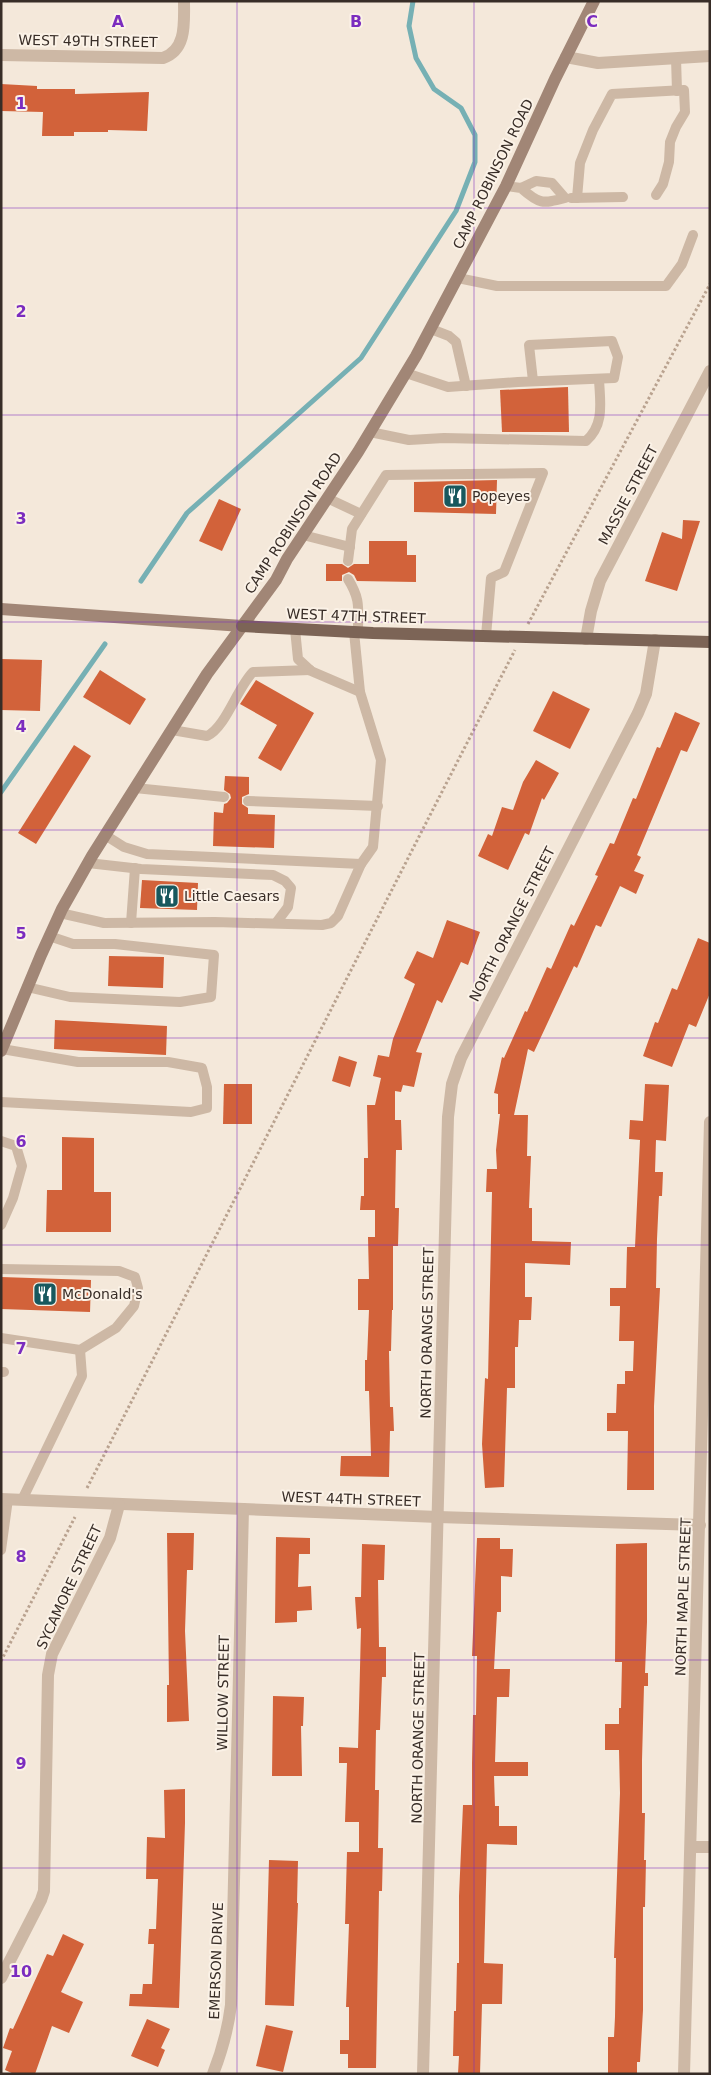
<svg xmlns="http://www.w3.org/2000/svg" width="711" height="2075" font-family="'DejaVu Sans',sans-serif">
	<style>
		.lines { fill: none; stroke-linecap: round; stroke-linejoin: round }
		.stream { stroke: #76b0b4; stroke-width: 5 }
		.building { fill: #d2623a }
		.path { stroke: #b9a28f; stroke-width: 3; stroke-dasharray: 2.5 2.5; stroke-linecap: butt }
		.lane { stroke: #cdb8a5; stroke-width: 10 }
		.street { stroke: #cdb8a5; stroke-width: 12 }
		.secondary { stroke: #a18676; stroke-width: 12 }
		.primary { stroke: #7c6456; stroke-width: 12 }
		.grid { fill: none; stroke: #7b2cbf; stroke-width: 1; stroke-opacity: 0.55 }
		.labels { text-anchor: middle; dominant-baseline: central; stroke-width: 4; stroke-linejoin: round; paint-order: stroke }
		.street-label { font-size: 14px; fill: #382d27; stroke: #fbf2e7 }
		.poi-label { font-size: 14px; fill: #382d27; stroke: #fbf2e7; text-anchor: start }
		.grid-label { font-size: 16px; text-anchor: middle; font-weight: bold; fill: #7b2cbf; stroke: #fbf2e7; stroke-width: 4; stroke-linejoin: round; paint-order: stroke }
	</style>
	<rect width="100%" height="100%" fill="#f4e8da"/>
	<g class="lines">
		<g class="stream">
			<polyline points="141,581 187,513 361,358 456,211 475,162 475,135 461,108 434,89 416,58 409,26 413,1"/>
			<polyline points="1,792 105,644"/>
		</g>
	</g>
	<g class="building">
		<polygon points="1,84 37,86 37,89 75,89 75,94 149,92 147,131 108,130 108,132 74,132 74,136 42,136 43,112 1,111"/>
		<polygon points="568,387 569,432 502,432 500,390"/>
		<polygon points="497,480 496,514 414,512 414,482"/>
		<polygon points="219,499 241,509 222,551 199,541"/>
		<polygon points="683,520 700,521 677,591 645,581 662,532 682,539"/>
		<polygon points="369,541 407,541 407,555 416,555 416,582 357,581 354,575 349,572 342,575 342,581 326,581 326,564 342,564 348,568 354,564 369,564"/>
		<polygon points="1,659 42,660 40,711 1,710"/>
		<polygon points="100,670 146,699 130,725 83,697"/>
		<polygon points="256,680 314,713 281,771 258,758 277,725 240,704"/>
		<polygon points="553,691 590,709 570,749 533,731"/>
		<polygon points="675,712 700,723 687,752 681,750 637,855 641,857 634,871 644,875 636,894 620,886 601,927 596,925 577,968 574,966 534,1052 528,1049 514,1115 528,1115 527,1156 531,1156 529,1208 532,1208 532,1241 571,1242 570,1265 525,1263 525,1297 532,1297 531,1320 519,1320 518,1347 515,1347 515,1388 507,1388 504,1487 485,1488 482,1444 485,1378 488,1379 492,1192 486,1192 487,1169 497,1169 496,1150 500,1114 498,1114 498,1094 494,1093 502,1057 504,1058 525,1011 527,1012 547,967 551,969 571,924 574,926 598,876 595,875 610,843 614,844 633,798 636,799 657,747 660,748"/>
		<polygon points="74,745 91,756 36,844 18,833"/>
		<polygon points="536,760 559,773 544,800 542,798 529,835 525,833 508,870 478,856 488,834 492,836 502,807 513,810 523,782"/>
		<polygon points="225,776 249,777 249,794 242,797 242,804 248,808 248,814 275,815 274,848 213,846 214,812 223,813 224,804 227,803 231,798 230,794 224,790"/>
		<polygon points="142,880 198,883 197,910 140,908"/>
		<polygon points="447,920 480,932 468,965 461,962 442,1003 437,1000 416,1052 422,1053 414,1087 403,1085 401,1092 395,1091 395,1120 401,1120 402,1150 396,1150 395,1208 399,1208 398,1246 393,1246 393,1310 392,1310 391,1351 389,1351 390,1407 393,1407 394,1431 390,1431 389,1477 340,1476 341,1456 371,1456 369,1391 365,1391 365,1360 367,1360 369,1310 358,1310 358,1279 369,1279 368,1237 375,1237 375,1210 360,1210 361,1196 364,1196 364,1158 368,1158 367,1105 375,1105 381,1078 373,1076 378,1055 389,1057 393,1039 415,984 404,978 417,951 433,958"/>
		<polygon points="698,938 710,943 710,993 696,1027 689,1024 672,1067 643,1056 655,1022 658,1023 672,988 677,990"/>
		<polygon points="109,956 164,957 163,988 108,986"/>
		<polygon points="55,1020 167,1026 166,1055 54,1049"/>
		<polygon points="339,1056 357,1062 350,1087 332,1081"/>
		<polygon points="224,1084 252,1084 252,1124 223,1124"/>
		<polygon points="645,1084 669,1085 666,1141 656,1140 655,1172 663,1172 662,1196 659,1196 657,1239 656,1288 660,1288 654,1406 654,1490 627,1490 628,1431 607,1431 607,1413 616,1413 617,1384 625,1384 625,1371 633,1371 634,1341 619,1341 620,1306 610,1306 610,1288 626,1288 627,1247 635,1247 640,1140 629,1139 630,1120 643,1121"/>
		<polygon points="62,1137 94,1138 94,1192 111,1192 111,1232 46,1232 47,1190 62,1190"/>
		<polygon points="1,1277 91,1280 90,1312 1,1309"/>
		<polygon points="167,1533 194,1533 193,1570 187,1570 185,1631 189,1721 167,1722 167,1685 169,1685"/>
		<polygon points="276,1537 310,1538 310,1554 299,1554 298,1587 311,1586 312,1610 297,1611 297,1622 275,1623"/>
		<polygon points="477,1538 500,1538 500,1549 513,1549 512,1577 501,1576 501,1612 497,1612 494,1669 510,1669 509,1697 497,1697 495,1762 528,1762 528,1776 494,1776 495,1806 499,1806 499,1826 517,1826 517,1845 487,1844 484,1963 503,1964 502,2004 482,2004 480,2074 458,2074 459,2056 453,2056 454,2011 456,2011 457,1963 459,1963 459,1896 463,1805 472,1805 472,1763 473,1715 476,1715 477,1656 472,1656"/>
		<polygon points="647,1543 647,1622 645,1673 648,1673 648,1686 644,1686 642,1760 642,1813 645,1813 644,1860 646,1860 645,1907 643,1907 643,2010 640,2062 637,2062 637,2074 608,2074 608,2037 614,2037 615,2017 616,1958 614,1958 620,1793 619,1750 605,1750 605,1724 619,1724 619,1708 621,1708 622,1662 615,1662 616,1544"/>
		<polygon points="362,1544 385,1545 384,1580 378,1580 379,1647 386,1647 386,1677 382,1677 380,1730 376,1730 375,1790 379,1790 378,1848 383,1848 382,1891 379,1891 376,2068 348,2068 348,2054 340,2054 340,2040 349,2040 349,2007 346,2007 349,1924 345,1924 347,1852 359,1852 359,1822 345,1822 347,1763 339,1763 339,1747 358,1748 361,1628 357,1629 355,1597 361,1597"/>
		<polygon points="273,1696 304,1697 303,1726 301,1726 302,1776 272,1776"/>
		<polygon points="185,1789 185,1823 179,2008 129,2006 130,1994 142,1994 143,1984 152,1984 154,1944 148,1944 149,1929 156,1929 158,1879 146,1879 147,1837 165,1838 164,1790"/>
		<polygon points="269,1860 298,1861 297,1903 298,1903 294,2006 265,2005"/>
		<polygon points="63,1934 84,1944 61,1992 83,2002 69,2033 52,2026 35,2074 14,2074 5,2070 12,2051 3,2048 10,2028 13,2029 47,1954 53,1956"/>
		<polygon points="147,2019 170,2029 161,2048 165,2050 158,2067 131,2056"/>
		<polygon points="266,2025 293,2031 283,2072 256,2066"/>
	</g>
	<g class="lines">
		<g class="path">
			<polyline points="528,624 710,284"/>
			<path d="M87,1488c144,-279 284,-560 428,-838"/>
			<polyline points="1,1661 75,1517"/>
		</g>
		<g class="lane">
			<polyline points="676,58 677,91"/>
			<path d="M506,186l15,2 15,-7 16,2 13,15c-23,6 -26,6 -44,-10"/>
			<polyline points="571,198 623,197"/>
			<polyline points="577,198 580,163 593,130 612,94 684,90 685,112 676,127 670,142 669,162 663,184 656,195"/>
			<polyline points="458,278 497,286 666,286 682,264 693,235"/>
			<polyline points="431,329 449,336 456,342 466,386"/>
			<polyline points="406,373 448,387 518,382 614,378 618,357 612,341 529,345 533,381"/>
			<path d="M370,432l39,8 35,-2 142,3c19,-17 14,-39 13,-62"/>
			<polyline points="327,498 361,514"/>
			<polyline points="303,535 350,547"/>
			<polyline points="348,561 352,529 386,475 543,473 504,572 491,578 486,636"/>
			<path d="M348,579c13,21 10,29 10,53"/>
			<polyline points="295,629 298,659 311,671 360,692"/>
			<polyline points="354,632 360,692 381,760 373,847 361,864"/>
			<path d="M172,730l35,6c19,-9 30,-48 46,-64l57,-2"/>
			<polyline points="135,788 224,797"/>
			<polyline points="248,801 378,806"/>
			<polyline points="88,863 141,869 273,875 285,881 291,888 288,907 276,923"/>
			<polyline points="60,913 104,923 215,922 322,925 331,923 338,916 361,864 147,854 124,847 105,835"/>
			<polyline points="131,923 135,868"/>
			<polyline points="27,987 70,997 180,1002 211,997 214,955 115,944 73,944 49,936"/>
			<polyline points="1,1102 191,1112 207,1108 207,1087 202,1068 168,1062 78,1062 2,1049"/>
			<polyline points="1,1141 16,1146 22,1166 13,1198 1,1225"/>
			<polyline points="1,1269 119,1271 135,1277 138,1288 134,1306 116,1328 80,1350 1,1338"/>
			<polyline points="1,1372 4,1372"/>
			<polyline points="22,1500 82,1376 80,1350"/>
			<polyline points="1,1550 8,1499"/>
		</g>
		<g class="street">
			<path d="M1,55l162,3c24,-8 21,-36 21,-57"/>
			<polyline points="566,57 598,63 710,56"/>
			<polyline points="586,639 591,611 600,581 710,371"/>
			<polyline points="1,1499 438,1517 700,1525"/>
			<polyline points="691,1847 710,1847"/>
			<polyline points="1,1978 41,1900 44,1891 48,1675 52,1654 110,1538 119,1505"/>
			<path d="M213,2074c9,-23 15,-45 18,-69l12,-496"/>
			<polyline points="423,2074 448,1117 452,1084 461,1058 638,713 646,694 655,640"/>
			<polyline points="684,2074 710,1122"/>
		</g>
		<g class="secondary">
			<polyline points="1,609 242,626"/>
			<polyline points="1,1051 41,955 62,909 92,856 207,674 276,580 287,559 358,452 416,356 506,186 555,79 594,1"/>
		</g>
		<polyline class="primary" points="242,626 373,633 710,642"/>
	</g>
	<path class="grid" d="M237,1v2073M474,1v2073M1,208h709M1,415h709M1,622h709M1,830h709M1,1038h709M1,1245h709M1,1452h709M1,1660h709M1,1868h709"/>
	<defs>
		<g id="restaurant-square" transform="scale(1.25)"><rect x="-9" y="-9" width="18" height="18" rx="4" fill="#18585e" stroke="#fbf2e7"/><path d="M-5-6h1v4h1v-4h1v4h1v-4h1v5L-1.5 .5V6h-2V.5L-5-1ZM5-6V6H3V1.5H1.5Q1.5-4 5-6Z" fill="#fff"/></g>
	</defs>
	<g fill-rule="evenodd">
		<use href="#restaurant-square" x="455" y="496"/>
		<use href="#restaurant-square" x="167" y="896"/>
		<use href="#restaurant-square" x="45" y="1294"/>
	</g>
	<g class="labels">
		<g class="street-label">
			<text transform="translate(88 41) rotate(1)">WEST 49TH STREET</text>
			<text transform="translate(493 174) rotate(-64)">CAMP ROBINSON ROAD</text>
			<text transform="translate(628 495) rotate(-62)">MASSIE STREET</text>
			<text transform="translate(293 523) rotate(-57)">CAMP ROBINSON ROAD</text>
			<text transform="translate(356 616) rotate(2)">WEST 47TH STREET</text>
			<text transform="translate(512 924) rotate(-63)">NORTH ORANGE STREET</text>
			<text transform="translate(427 1333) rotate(-89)">NORTH ORANGE STREET</text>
			<text transform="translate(351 1499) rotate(2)">WEST 44TH STREET</text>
			<text transform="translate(69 1587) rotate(-65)">SYCAMORE STREET</text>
			<text transform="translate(683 1597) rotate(-88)">NORTH MAPLE STREET</text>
			<text transform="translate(223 1693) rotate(-89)">WILLOW STREET</text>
			<text transform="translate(418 1738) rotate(-89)">NORTH ORANGE STREET</text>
			<text transform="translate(216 1961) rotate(-88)">EMERSON DRIVE</text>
		</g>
		<g class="poi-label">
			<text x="472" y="496">Popeyes</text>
			<text x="184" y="896">Little Caesars</text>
			<text x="62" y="1294">McDonald's</text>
		</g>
	</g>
	<g class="grid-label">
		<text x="118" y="27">A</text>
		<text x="356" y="27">B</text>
		<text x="592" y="27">C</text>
		<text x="21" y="109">1</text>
		<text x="21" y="317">2</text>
		<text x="21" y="524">3</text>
		<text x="21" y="732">4</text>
		<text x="21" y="939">5</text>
		<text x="21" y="1147">6</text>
		<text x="21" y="1354">7</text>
		<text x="21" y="1562">8</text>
		<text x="21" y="1769">9</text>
		<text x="21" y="1977">10</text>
	</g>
	<rect width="711" height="2075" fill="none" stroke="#382d27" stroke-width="5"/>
</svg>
